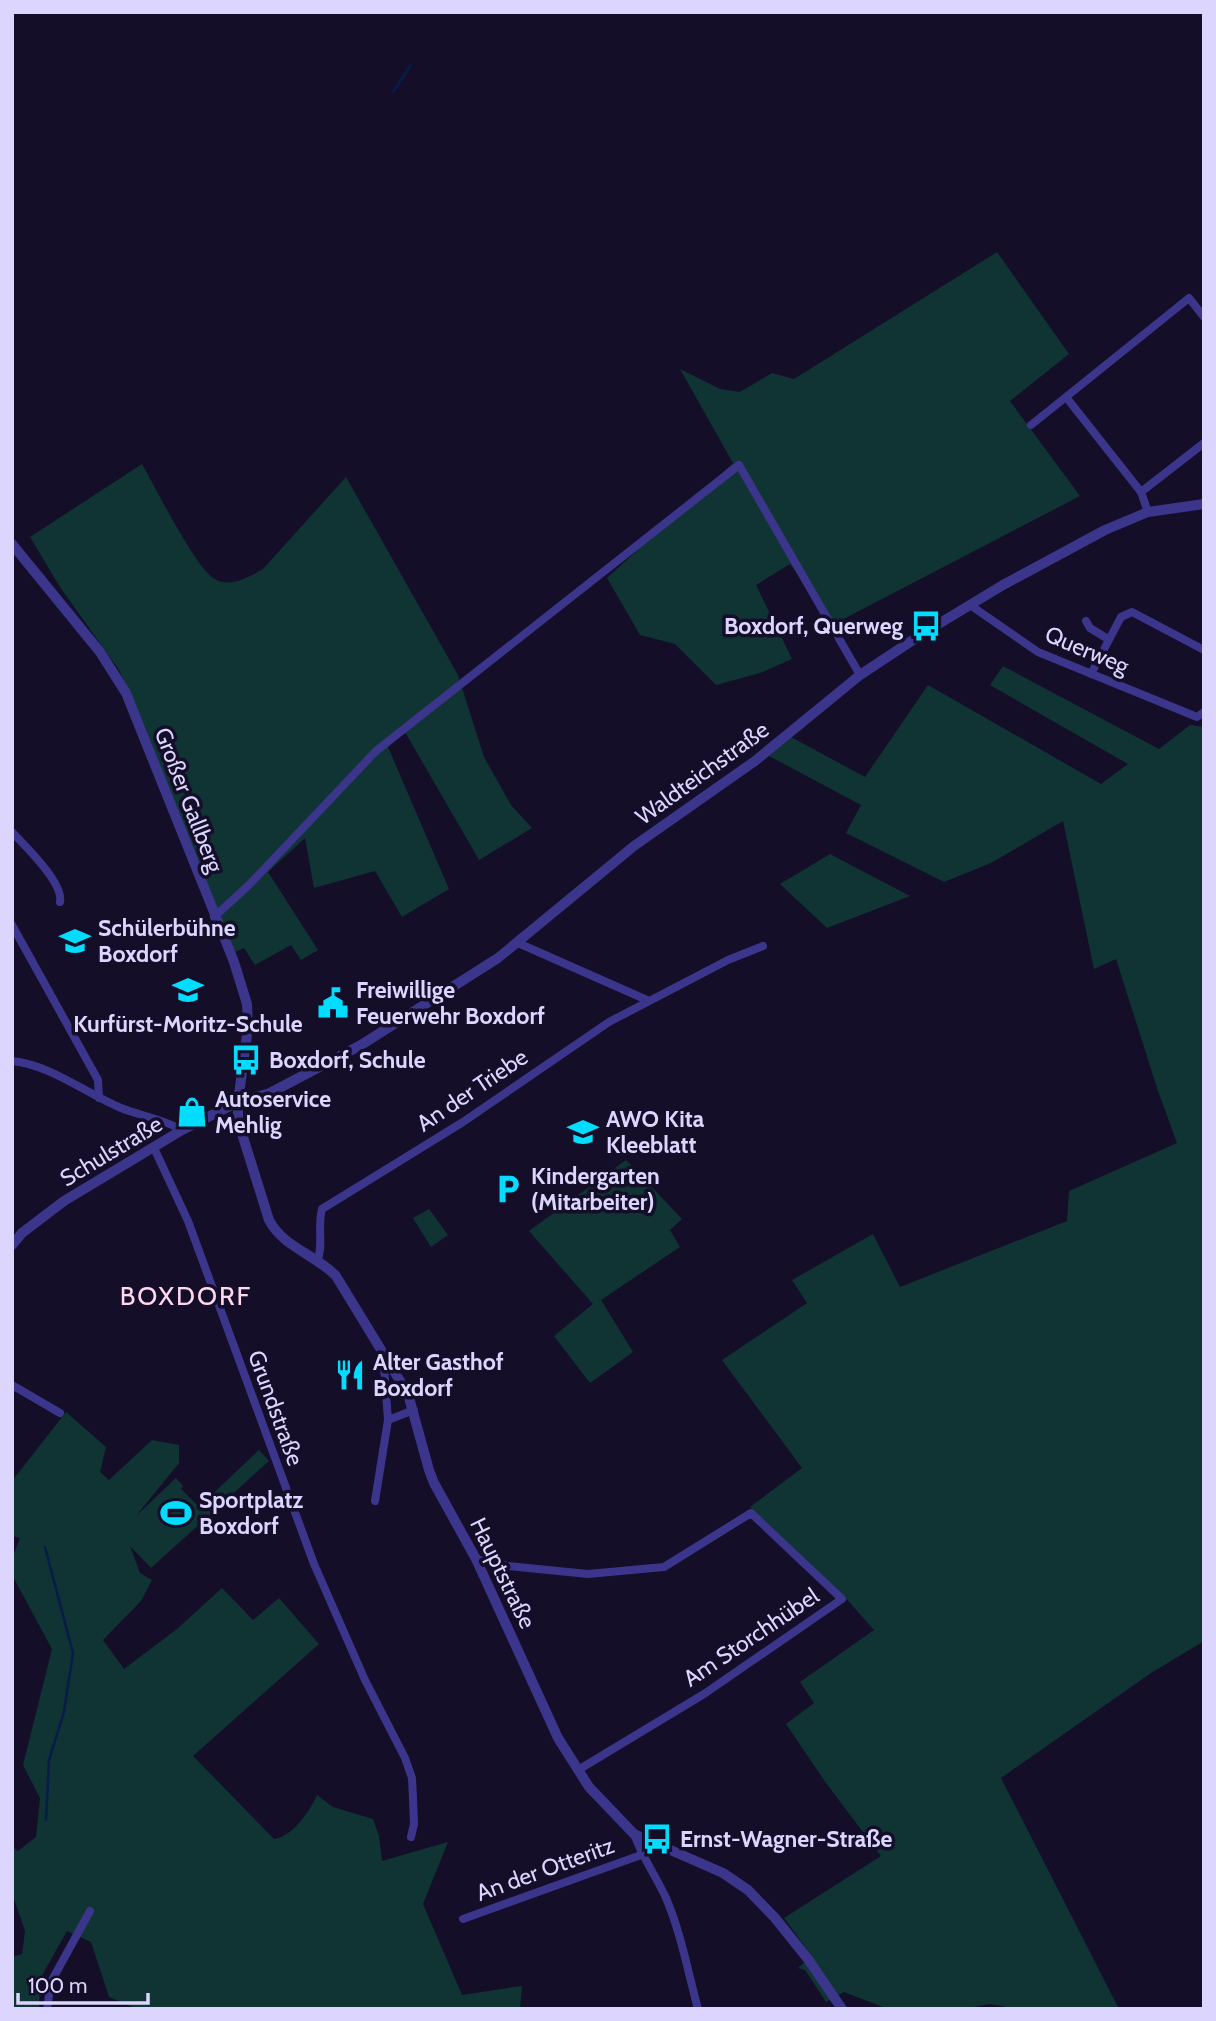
<svg xmlns="http://www.w3.org/2000/svg" width="1216" height="2021" font-family="Cabin,sans-serif">
	<style>
		.green { fill: #103434 }
		.lines { fill: none; stroke-linecap: round; stroke-linejoin: round }
		.stream { stroke: #061d4a; stroke-width: 2.5 }
		.minor { stroke: #3b358c; stroke-width: 8 }
		.tertiary { stroke: #3b358c; stroke-width: 10 }
		.labels { text-anchor: middle; dominant-baseline: central; stroke-width: 7; stroke-linejoin: round; paint-order: stroke }
		.poi-label { font-size: 23px; font-weight: bold; fill: #dcd6ff; stroke: #140e29; text-anchor: start }
		.street-label { font-size: 23px; fill: #dcd6ff; stroke: #140e29 }
		.quarter-label { font-size: 26px; letter-spacing: 2px; fill: #ffd8f0; stroke: #140e29 }
	</style>
	<rect width="100%" height="100%" fill="#140e29"/>
	<g class="green">
		<polygon points="997,252 1069,354 1010,401 1080,496 834,624 790,564 756,585 792,659 760,673 716,685 675,644 640,635 607,578 733,463 680,369 720,389 740,392 772,373 794,379"/>
		<path d="M142,464c13,23 53,102 71,114 16,11 36,-1 50,-9l83,-92 112,198 26,82 27,48 21,23 -53,32 -74,-128 -17,15 61,142 -47,28 -27,-46 -61,17 -9,-50 -37,34 50,78 -17,10 -10,-15 -36,20 -11,-17 -9,4 -16,-34 42,-40 -45,32 -71,-183 -26,-57 -59,-83 -30,-50z"/>
		<polygon points="1003,666 1159,749 1190,725 1204,727 1204,1641 1151,1673 1001,1778 1119,2009 1018,2009 990,2004 963,2009 888,2009 844,1992 826,2002 805,1970 798,1968 812,1956 784,1918 881,1856 826,1783 786,1724 814,1703 800,1682 874,1630 843,1595 750,1507 802,1468 722,1360 807,1303 792,1280 873,1234 900,1287 1067,1221 1069,1191 1177,1143 1158,1091 1116,959 1094,969 1063,821 991,863 944,882 846,833 861,805 769,756 791,737 865,777 928,685 1101,784 1128,764 990,685"/>
		<polygon points="830,854 910,896 827,928 780,884"/>
		<polygon points="626,1160 682,1219 670,1230 680,1247 601,1300 633,1352 590,1383 554,1336 593,1304 529,1231"/>
		<polygon points="429,1209 448,1235 431,1247 413,1218"/>
		<path d="M66,1412l40,35 -6,25 9,8 43,-40 27,5v18l-43,53 40,-38 7,8 -2,3 18,18 60,-57 10,11 -118,107 -21,-22 10,27 12,7 -11,21 -38,39 21,29 53,-40 45,-41 31,32 26,-22 40,46 -126,112 81,83c18,-2 36,-28 43,-44l16,12 40,12 6,17 3,25 66,-19 -25,62 39,91 60,-9 -2,23h-383l-28,-12 -18,-55 -24,-11 -27,48 -1,30h-27v-52l10,-3 3,-23 -13,-38v-46l6,4 18,-14 4,-39 -17,-33 29,-116 -40,-74v-16l8,-21 -8,-2v-55z"/>
	</g>
	<g class="lines">
		<g class="stream">
			<polyline points="393,92 411,65"/>
			<polyline points="45,1547 73,1653 64,1712 49,1760 46,1820"/>
		</g>
		<g class="minor">
			<polyline points="1031,425 1066,397"/>
			<polyline points="1141,492 1204,443"/>
			<polyline points="1148,512 1141,492 1066,397 1189,298 1204,317"/>
			<polyline points="970,605 1038,652 1197,717 1204,712"/>
			<polyline points="1086,621 1090,628 1108,639"/>
			<polyline points="1091,674 1121,617 1132,612 1204,650"/>
			<path d="M12,832c13,14 52,51 48,70"/>
			<polyline points="214,917 249,885 376,751 739,465 860,675"/>
			<polyline points="12,925 98,1080 99,1098"/>
			<polyline points="518,943 647,1000"/>
			<path d="M12,1061c39,4 73,32 109,47 20,8 42,11 61,22"/>
			<polyline points="154,1148 188,1221 314,1564 365,1680 405,1758 412,1778 413,1799 414,1824 411,1837"/>
			<path d="M317,1261c7,-14 0,-34 5,-52l141,-87 146,-100 119,-62 35,-14"/>
			<polyline points="383,1353 388,1420 414,1410"/>
			<polyline points="12,1385 60,1413"/>
			<polyline points="375,1501 388,1420"/>
			<polyline points="476,1559 508,1566 588,1574 664,1567 751,1513 842,1599 704,1694 578,1770"/>
			<path d="M634,1834c8,23 22,42 32,64 15,35 22,74 32,111"/>
			<polyline points="463,1919 641,1855"/>
			<polyline points="47,2009 51,1982 90,1911"/>
		</g>
		<g class="tertiary">
			<path d="M12,544l88,108 26,41 108,269 13,42 1,23 -10,75v19l31,99c15,28 46,34 67,56l72,118 21,76 5,13 42,76 82,179 31,49 45,47 89,39 25,17 27,28 33,41 34,50"/>
			<polyline points="12,1245 22,1233 64,1201 182,1130 238,1102 270,1093 361,1045 498,958 634,846 755,761 860,675 922,634 1003,585 1105,530 1148,512 1204,504"/>
		</g>
	</g>
	<defs>
		<g id="bus-bare" transform="scale(2.415)"><path d="M-5-6H5V4H4V6H2V4H-2V6H-4V4H-5ZM-3.5-4V0h7V-4ZM-3.5 1.2v1.5H-2V1.2ZM2 1.2v1.5H3.5V1.2Z" fill="#02ddff" stroke="#140e29" stroke-width="2.5" paint-order="stroke"/></g>
		<g id="school-bare" transform="scale(2.415)"><path d="M0-5L7-2L0 1L-7-2ZM-4 1L0 2.5L4 1V4Q0 6-4 4Z" fill="#02ddff" stroke="#140e29" stroke-width="2.5" paint-order="stroke"/></g>
		<g id="civic-bare" transform="scale(2.415)"><path d="M-.6-6.5H3V-4.5H.6V-3L4-1V1h2V6H-6V1h2V-1L-.6-3ZM-1.2 2.5V6h2.4V2.5Z" fill="#02ddff" stroke="#140e29" stroke-width="2.5" paint-order="stroke"/></g>
		<g id="shop-bare" transform="scale(2.415)"><path d="M-5-2.5h2.3a2.7 3.5 0 0 1 5.4 0H5L5.5 6h-11ZM-1.5-2.5h3a1.5 2.3 0 0 0-3 0Z" fill="#02ddff" stroke="#140e29" stroke-width="2.5" paint-order="stroke"/></g>
		<g id="parking-bare" transform="scale(2.415)"><path d="M-3.5-5.5H1a3.5 3.5 0 0 1 0 7H-1V5.5H-3.5ZM-1-3.4V-.6H.8a1.4 1.4 0 0 0 0-2.8Z" fill="#02ddff" stroke="#140e29" stroke-width="2.5" paint-order="stroke"/></g>
		<g id="restaurant-bare" transform="scale(2.415)"><path d="M-5-6h1v4h1v-4h1v4h1v-4h1v5L-1.5 .5V6h-2V.5L-5-1ZM5-6V6H3V1.5H1.5Q1.5-4 5-6Z" fill="#02ddff" stroke="#140e29" stroke-width="2.5" paint-order="stroke"/></g>
		<g id="stadium-bare" transform="scale(2.415)"><path d="M0-5a6.5 5 0 1 0 0 10a6.5 5 0 1 0 0-10ZM-3.5-1.8h7v3.6h-7Z" fill="#02ddff" stroke="#140e29" stroke-width="2.5" paint-order="stroke"/></g>
	</defs>
	<g fill-rule="evenodd">
		<use href="#bus-bare" x="926" y="626"/>
		<use href="#school-bare" x="75" y="941"/>
		<use href="#school-bare" x="188" y="990"/>
		<use href="#civic-bare" x="333" y="1003"/>
		<use href="#bus-bare" x="246" y="1060"/>
		<use href="#shop-bare" x="192" y="1112"/>
		<use href="#school-bare" x="583" y="1132"/>
		<use href="#parking-bare" x="508" y="1189"/>
		<use href="#restaurant-bare" x="350" y="1375"/>
		<use href="#stadium-bare" x="176" y="1513"/>
		<use href="#bus-bare" x="657" y="1839"/>
	</g>
	<g class="labels">
		<g class="poi-label">
			<text x="903" y="626" text-anchor="end">Boxdorf, Querweg</text>
			<text x="98" y="928">Schülerbühne<tspan x="98" dy="26">Boxdorf</tspan></text>
			<text x="356" y="990">Freiwillige<tspan x="356" dy="26">Feuerwehr Boxdorf</tspan></text>
			<text x="188" y="1024" text-anchor="middle">Kurfürst-Moritz-Schule</text>
			<text x="269" y="1060">Boxdorf, Schule</text>
			<text x="215" y="1099">Autoservice<tspan x="215" dy="26">Mehlig</tspan></text>
			<text x="606" y="1119">AWO Kita<tspan x="606" dy="26">Kleeblatt</tspan></text>
			<text x="531" y="1176">Kindergarten<tspan x="531" dy="26">(Mitarbeiter)</tspan></text>
			<text x="373" y="1362">Alter Gasthof<tspan x="373" dy="26">Boxdorf</tspan></text>
			<text x="199" y="1500">Sportplatz<tspan x="199" dy="26">Boxdorf</tspan></text>
			<text x="680" y="1839">Ernst-Wagner-Straße</text>
		</g>
		<g class="street-label">
			<text transform="translate(1087 650) rotate(23)">Querweg</text>
			<text transform="translate(702 773) rotate(-36)">Waldteichstraße</text>
			<text transform="translate(189 800) rotate(69)">Großer Gallberg</text>
			<text transform="translate(472 1090) rotate(-34)">An der Triebe</text>
			<text transform="translate(111 1151) rotate(-31)">Schulstraße</text>
			<text transform="translate(276 1408) rotate(70)">Grundstraße</text>
			<text transform="translate(503 1573) rotate(64)">Hauptstraße</text>
			<text transform="translate(751 1637) rotate(-34)">Am Storchhübel</text>
			<text transform="translate(545 1869) rotate(-20)">An der Otteritz</text>
		</g>
		<g class="quarter-label">
			<text x="186" y="1296">BOXDORF</text>
		</g>
	</g>
	<rect width="1216" height="2021" fill="none" stroke="#dcd6ff" stroke-width="28"/>
	<path d="M18 1993v10h130v-10" fill="none" stroke="#dcd6ff" stroke-width="3.5"/>
	<text x="28" y="1993" font-size="21" fill="#dcd6ff" stroke="#140e29" stroke-width="5" paint-order="stroke">100 m</text>
</svg>
